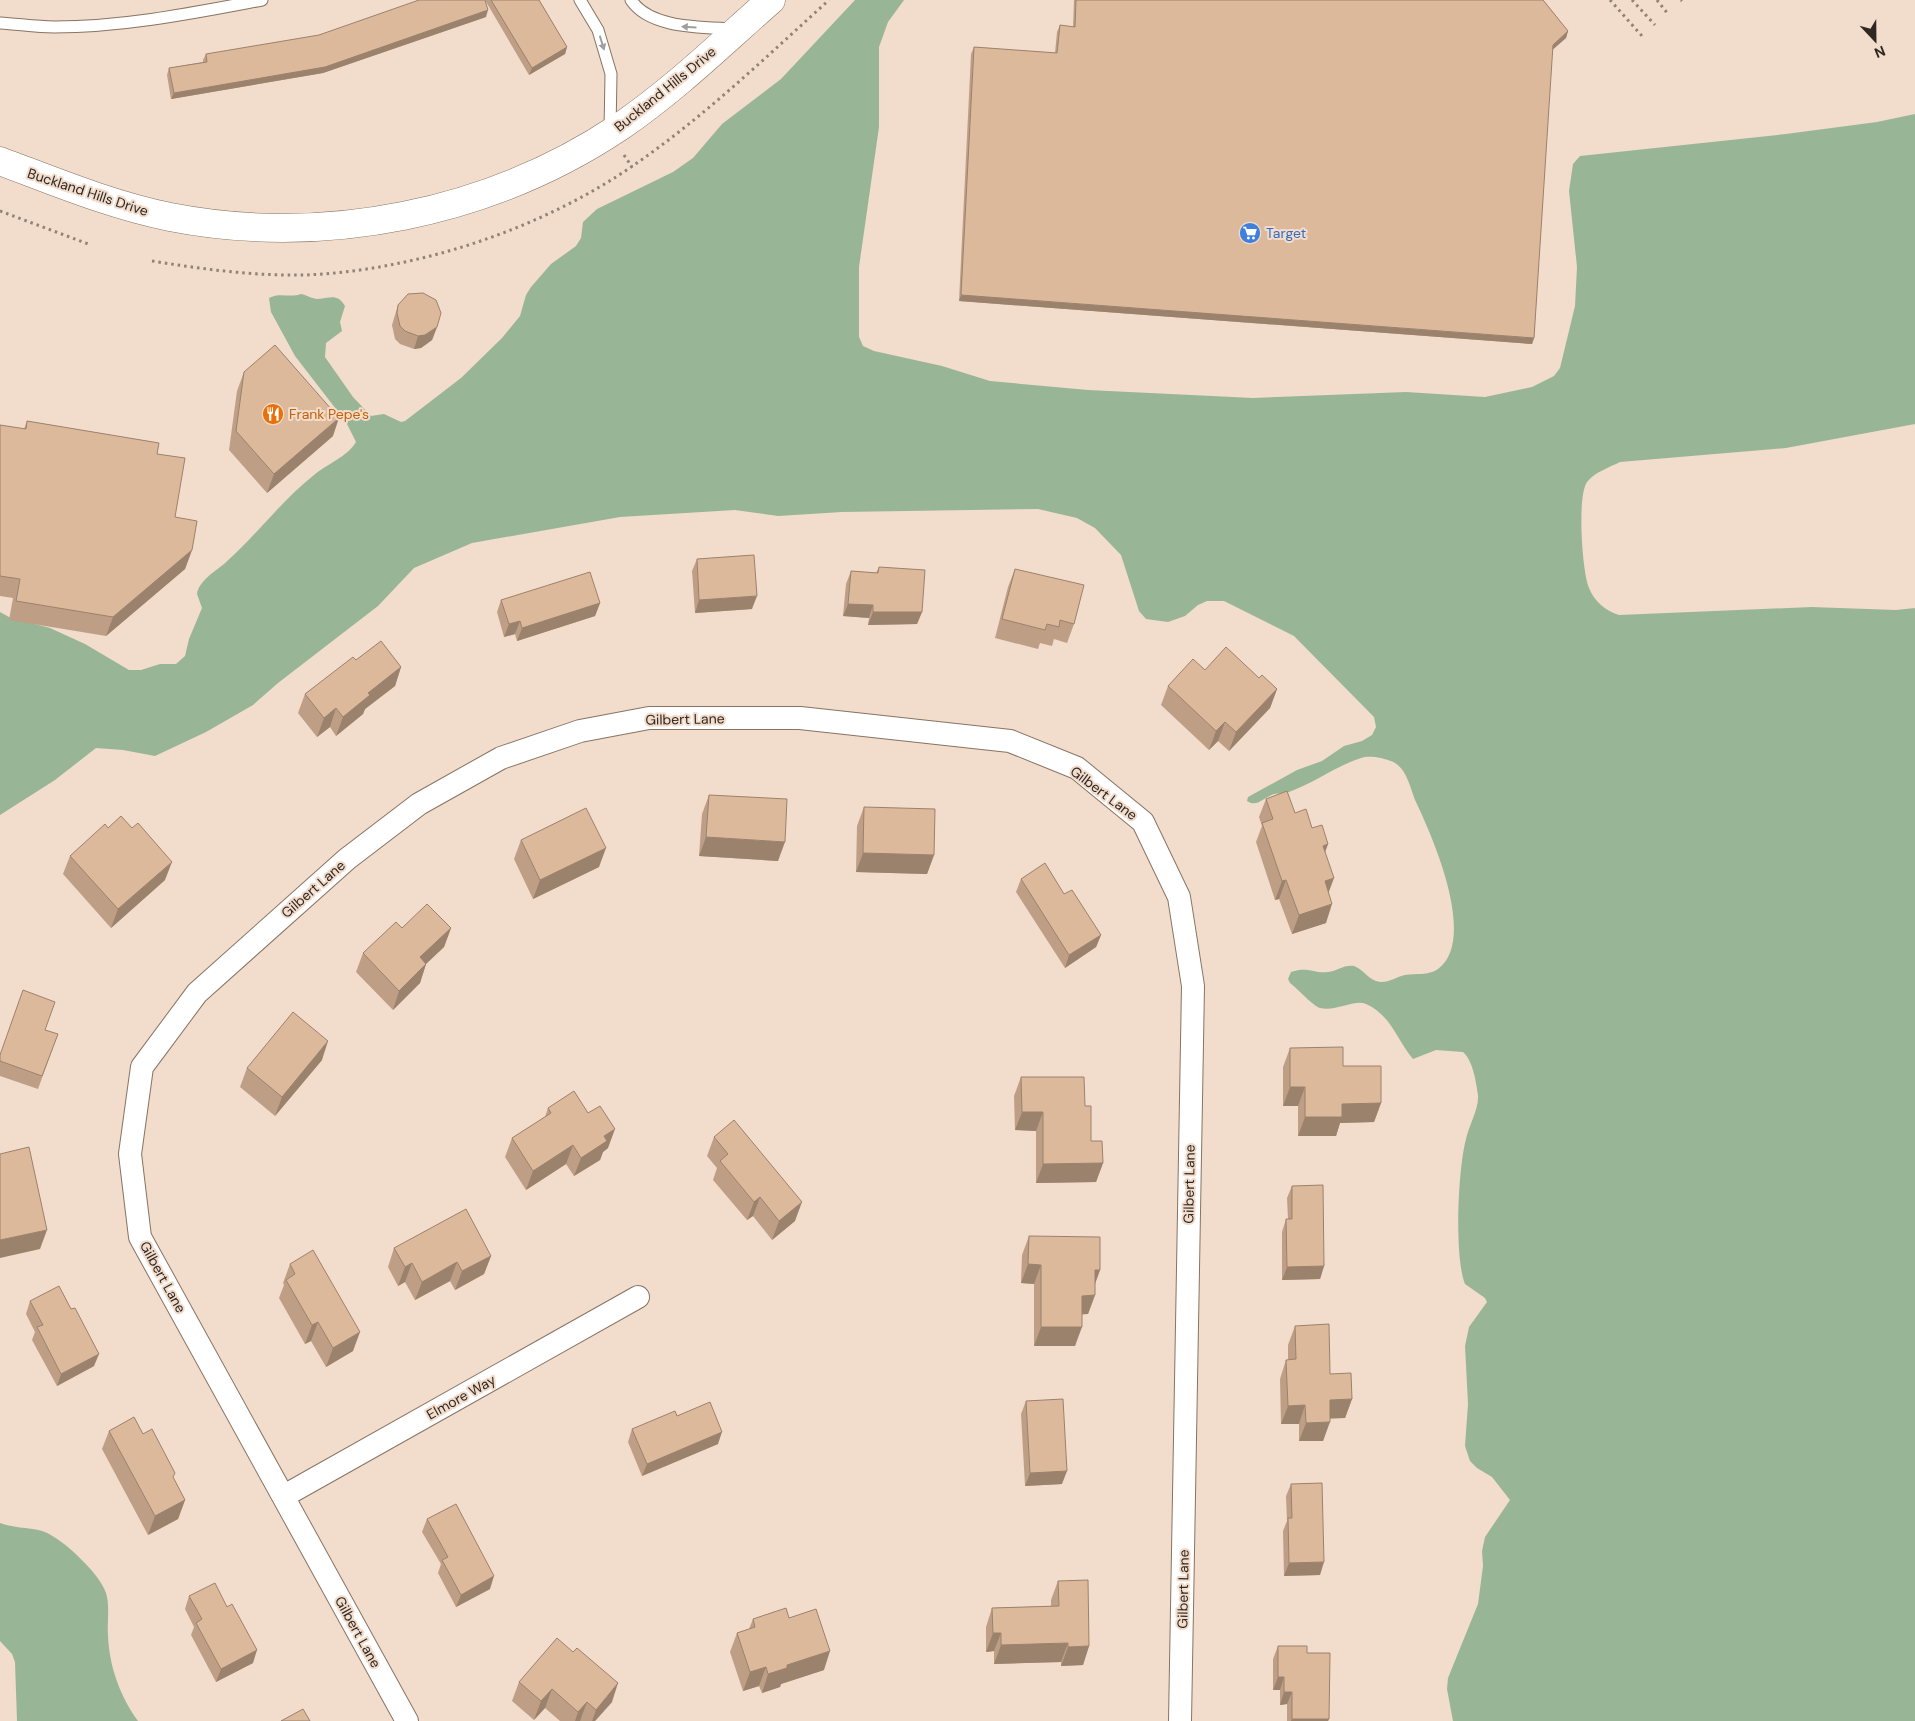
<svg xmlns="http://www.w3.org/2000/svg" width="1915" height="1721" font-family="'DM Sans',sans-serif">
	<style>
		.forest { fill: #98b695 }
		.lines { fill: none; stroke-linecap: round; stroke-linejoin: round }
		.service-casing { stroke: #877464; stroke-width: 13 }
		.minor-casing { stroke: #877464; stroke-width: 24 }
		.tertiary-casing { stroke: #877464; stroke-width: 29 }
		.path { stroke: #918276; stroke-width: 3; stroke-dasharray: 2.5 4; stroke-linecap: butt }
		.service { stroke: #fff; stroke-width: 11 }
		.minor { stroke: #fff; stroke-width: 22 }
		.tertiary { stroke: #fff; stroke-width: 28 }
		.wall { fill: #be9f86 }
		.shaded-wall { fill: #9b826d }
		.building { fill: #ddb99c; stroke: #9b826d }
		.oneway { fill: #a19e9b }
		.labels { text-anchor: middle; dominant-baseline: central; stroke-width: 4; stroke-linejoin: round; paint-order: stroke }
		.street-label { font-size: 14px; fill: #2f2721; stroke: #f2dccb }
		.shop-label { font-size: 14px; fill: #366cbe; stroke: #f2dccb; text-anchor: start }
		.food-label { font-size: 14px; fill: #c56008; stroke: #f2dccb; text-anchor: start }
	</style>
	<rect width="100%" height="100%" fill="#f2dccb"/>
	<g class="forest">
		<path d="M855,0h49l-16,22 -9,25v80l-20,140v70l4,9 11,5 68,15 48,15 98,9 165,8 153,-6 79,5 47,-10 22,-11 6,-8 15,-62 2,-39 -8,-76 4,-27 7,-8 206,-22 91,-12 38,-8v310l-129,24 -166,14c-10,5 -25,10 -33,20 -10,14 -5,89 2,106 5,13 17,23 30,27l192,-8 85,3 19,-2v1113h-462l-6,-32 1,-11 30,-74 5,-38 -1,-15 3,-14 25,-37 -18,-23 -15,-9 -7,-7 -5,-15 3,-42 -3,-58 4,-19 18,-25 -2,-4 -20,-14c-11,-28 -7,-115 1,-145 3,-14 13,-30 12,-44 -2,-14 -5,-34 -15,-43l-27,-2 -23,9c-16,-19 -22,-44 -47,-55 -12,-5 -30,8 -46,4 -7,-2 -22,-19 -30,-25l-2,-4 3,-7c18,-6 23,2 37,0 9,-1 17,-8 26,-6 9,3 13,12 22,15 10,4 19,-4 29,-6 11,-2 23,1 33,-6 40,-30 -6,-133 -22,-167 -6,-14 -9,-35 -25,-41 -8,-3 -22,-6 -30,-3 -25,8 -47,25 -72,34 -5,2 -10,1 -15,2 -10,3 -17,14 -27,7l1,-4 49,-27 25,-9 22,-15 18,-5 10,-6 4,-8 -2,-10 -80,-81 -70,-35h-17l-9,4 -13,11 -17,6 -22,-3 -7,-8 -18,-56 -26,-27 -18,-10 -39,-9 -196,3 -64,4 -43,-6 -115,7 -148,26 -58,25 -36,38 -100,77 -25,22 -47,27 -51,24 -32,-6 -27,-2 -41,32 -55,35v-203l9,5 41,11 35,16 44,26h12l19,-6h16l9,-8 4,-17 13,-31 -5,-14c2,-13 17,-22 27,-30 32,-28 57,-63 90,-89 13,-11 33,-18 42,-33l-10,-20 -51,-66 -24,-44 -2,-14c11,-6 21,0 32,-4 6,1 11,5 17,5 11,-1 20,-6 27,7l-5,16 2,9 -16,12 -1,14 28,40 18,19 13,-2 17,8 4,-1 56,-43 41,-40 18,-22 6,-21 5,-8 20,-23 25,-18 5,-8 2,-16 14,-13 76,-37 20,-14 29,-34 59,-45z"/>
		<path d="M0,1523c16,6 33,4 45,9 19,8 55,42 61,61 4,13 1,29 2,42 1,31 12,61 30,86h-121l-2,-59 -3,-8 -12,-13z"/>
	</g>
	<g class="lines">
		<g class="service-casing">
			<g id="service">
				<polyline points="580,0 598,30 611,74 610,131"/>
				<path d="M631,0c19,29 72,27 102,29"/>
				<path d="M0,23c18,1 36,4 54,4 70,0 139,-14 208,-27"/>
			</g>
		</g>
		<g class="minor-casing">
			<g id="minor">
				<polyline points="284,1496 638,1297"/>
				<polyline points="407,1721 140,1237 130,1154 142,1067 197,993 347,859 419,804 501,758 580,731 649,718 800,718 1010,741 1077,768 1143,822 1179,897 1193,986 1180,1721"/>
			</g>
		</g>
		<g class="tertiary-casing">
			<path id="tertiary" d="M0,161c56,21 111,44 170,56 154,30 320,-3 451,-91 54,-37 101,-83 150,-126"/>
		</g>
		<g class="path">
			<polyline points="1610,0 1642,36"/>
			<polyline points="1632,0 1655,25"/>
			<polyline points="1657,0 1668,14"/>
			<polyline points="1681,0 1682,1"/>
			<polyline points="624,155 632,167"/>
			<polyline points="0,211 91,245"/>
			<path d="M152,261c50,8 101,15 152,14 111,-4 238,-46 330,-110 70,-48 132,-108 195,-165"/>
		</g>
		<use href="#service" class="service"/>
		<use href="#minor" class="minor"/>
		<use href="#tertiary" class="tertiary"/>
	</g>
	<g class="wall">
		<polygon points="485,0 539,0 567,47 565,54 529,75"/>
		<polygon points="1074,0 1543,0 1568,31 1566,38 1552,50 1534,338 1532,344 959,301 971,54 974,47 1055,53 1057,32 1060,25 1073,27"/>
		<polygon points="486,17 323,73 171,99 167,75 169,68 203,62 203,60 206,54"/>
		<polygon points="398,305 437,327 432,340 421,348 414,349 400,344 395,339 392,325"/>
		<polygon points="244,372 333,436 267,493 229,450 237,391"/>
		<polygon points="27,421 157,454 175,517 192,550 185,569 106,636 9,620 13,598 0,596 0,425 24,429"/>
		<polygon points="697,559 752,609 695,613 692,571"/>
		<polygon points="879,567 922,612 917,624 868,625 869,618 843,616 846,584 851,571 876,573"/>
		<polygon points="1015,569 1074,624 1067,643 1054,639 1052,646 1040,643 1038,649 995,638 1008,587"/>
		<polygon points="501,600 600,603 595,616 517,641 515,634 504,637 497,612"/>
		<polygon points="356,660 401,667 395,686 365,709 363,714 336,736 330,727 317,737 298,713 305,694"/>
		<polygon points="1205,670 1259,678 1277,689 1270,708 1229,751 1218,741 1209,750 1161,705 1168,686"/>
		<polygon points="709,795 778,861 699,856 702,814"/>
		<polygon points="1266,799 1295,813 1312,828 1328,844 1325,852 1329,893 1326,923 1292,934 1279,899 1275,900 1256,842 1262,826 1259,817"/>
		<polygon points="864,807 934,855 927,874 856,872 857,826"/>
		<polygon points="108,828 132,828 165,880 111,928 63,874 70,856"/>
		<polygon points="521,840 599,867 533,899 514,859"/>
		<polygon points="1021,879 1064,894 1101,935 1096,947 1065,968 1016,892"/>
		<polygon points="451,928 444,947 426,964 420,983 393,1010 356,972 363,953"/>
		<polygon points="45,1030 58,1034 38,1089 0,1076 0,1054"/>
		<polygon points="1290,1048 1343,1066 1381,1103 1374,1122 1340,1123 1336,1136 1298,1136 1298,1106 1283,1106 1283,1067"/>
		<polygon points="322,1060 275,1116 240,1087 247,1068"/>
		<polygon points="1021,1077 1085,1106 1091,1141 1103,1163 1096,1182 1036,1183 1036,1131 1015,1130 1014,1096"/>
		<polygon points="548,1108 608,1148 603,1152 600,1160 574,1176 566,1164 526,1190 505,1157 512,1138 545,1117"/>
		<polygon points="714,1137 795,1221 772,1240 753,1216 747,1220 713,1180 717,1168 707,1156"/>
		<polygon points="1292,1186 1324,1266 1320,1279 1282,1280 1282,1232 1286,1219 1288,1219 1287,1198"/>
		<polygon points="1029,1236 1100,1270 1095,1284 1095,1295 1088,1314 1082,1314 1075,1346 1034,1346 1034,1284 1021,1283 1022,1255"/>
		<polygon points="394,1248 491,1256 484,1274 455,1290 450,1281 415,1300 405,1282 398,1286 388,1267"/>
		<polygon points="290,1264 353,1351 326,1367 311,1341 305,1344 279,1298 284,1285 283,1283"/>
		<polygon points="30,1301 94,1366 57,1386 32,1340 35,1332 26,1314"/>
		<polygon points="1295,1326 1330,1374 1352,1399 1345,1418 1330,1418 1323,1441 1299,1441 1299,1424 1281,1424 1280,1379 1286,1360 1288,1360 1288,1345"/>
		<polygon points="1026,1401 1062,1484 1025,1486 1021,1414"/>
		<polygon points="677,1416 718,1444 642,1476 628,1442 632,1429"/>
		<polygon points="109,1431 143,1434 173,1478 185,1500 178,1519 148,1535 102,1449"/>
		<polygon points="1291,1484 1320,1575 1284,1576 1283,1531 1287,1521 1286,1496"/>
		<polygon points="427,1519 490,1589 456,1607 438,1573 441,1564 422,1532"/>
		<polygon points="1058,1581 1089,1646 1083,1665 1061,1666 1061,1662 994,1664 994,1651 986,1652 986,1627 992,1608 1051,1606 1051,1600"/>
		<polygon points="189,1596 253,1663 216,1682 191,1635 194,1627 185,1609"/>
		<polygon points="789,1618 824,1670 781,1684 780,1687 762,1693 759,1686 743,1691 730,1652 737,1633 749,1629 753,1619"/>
		<polygon points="1278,1646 1307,1653 1329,1719 1328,1721 1287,1721 1287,1704 1280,1705 1280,1690 1273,1690 1273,1659"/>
		<polygon points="519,1682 612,1702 595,1721 560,1721 545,1708 534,1720 512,1701"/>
	</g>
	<g class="shaded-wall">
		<polygon points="488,10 486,17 323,73 171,99 174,93"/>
		<polygon points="1568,31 1566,38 1550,52 1553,45"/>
		<polygon points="567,47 565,54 529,75 532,68"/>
		<polygon points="961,295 1534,338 1532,344 959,301"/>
		<polygon points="437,327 432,340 421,348 414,349 418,336"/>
		<polygon points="339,418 333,436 267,493 274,474"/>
		<polygon points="192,550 185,569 106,636 113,617"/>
		<polygon points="757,596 752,609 695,613 699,600"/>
		<polygon points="600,603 595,616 517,641 522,628"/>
		<polygon points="848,604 873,605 869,618 843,616"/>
		<polygon points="873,612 922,612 917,624 868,625"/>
		<polygon points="520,621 515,634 504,637 509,624"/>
		<polygon points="401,667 395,686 365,709 363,714 336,736 343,717 368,693"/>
		<polygon points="1277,689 1270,708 1229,751 1236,732"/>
		<polygon points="336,708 330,727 317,737 324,718"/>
		<polygon points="1225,722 1218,741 1209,750 1216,731"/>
		<polygon points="706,837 785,842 778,861 699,856"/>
		<polygon points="1328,844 1321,863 1323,846"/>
		<polygon points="606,848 599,867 533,899 540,880"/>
		<polygon points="863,853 934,855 927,874 856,872"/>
		<polygon points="172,862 165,880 111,928 118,909"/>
		<polygon points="1334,878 1327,897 1325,881"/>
		<polygon points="1286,880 1279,899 1275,900 1282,881"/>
		<polygon points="1332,904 1326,923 1292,934 1299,915"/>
		<polygon points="451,928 444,947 413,976 420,957"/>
		<polygon points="1101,935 1096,947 1065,968 1069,955"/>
		<polygon points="426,964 420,983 393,1010 399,991"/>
		<polygon points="328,1041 322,1060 275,1116 282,1097"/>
		<polygon points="1290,1087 1305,1087 1298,1106 1283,1106"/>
		<polygon points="1381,1103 1374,1122 1340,1123 1336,1136 1298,1136 1305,1117 1342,1104"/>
		<polygon points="1022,1112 1043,1112 1036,1131 1015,1130"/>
		<polygon points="615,1129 608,1148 603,1152 600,1160 574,1176 581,1158 604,1136"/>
		<polygon points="573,1145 566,1164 526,1190 533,1171"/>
		<polygon points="1103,1163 1096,1182 1036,1183 1043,1164"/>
		<polygon points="760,1197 753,1216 747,1220 754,1202"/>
		<polygon points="802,1202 795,1221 772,1240 779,1221"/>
		<polygon points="47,1230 40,1249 0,1258 0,1240"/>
		<polygon points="491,1256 484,1274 455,1290 462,1271"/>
		<polygon points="457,1262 450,1281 415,1300 422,1282"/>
		<polygon points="412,1263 405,1282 398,1286 405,1267"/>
		<polygon points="1028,1264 1041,1265 1034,1284 1021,1283"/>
		<polygon points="1324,1266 1320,1279 1282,1280 1287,1267"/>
		<polygon points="1095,1270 1100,1270 1093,1289"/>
		<polygon points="1095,1295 1088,1314 1075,1315 1082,1296"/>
		<polygon points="318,1322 311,1341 305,1344 312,1325"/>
		<polygon points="1041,1327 1082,1327 1075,1346 1034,1346"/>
		<polygon points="360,1332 353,1351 326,1367 333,1348"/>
		<polygon points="99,1354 94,1366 57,1386 61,1374"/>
		<polygon points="1352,1399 1345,1418 1323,1419 1330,1400"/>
		<polygon points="1305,1405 1299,1424 1281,1424 1288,1406"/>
		<polygon points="1330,1422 1323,1441 1299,1441 1306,1423"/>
		<polygon points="722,1432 718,1444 642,1476 647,1464"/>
		<polygon points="1067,1471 1062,1484 1025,1486 1030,1473"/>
		<polygon points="185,1500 178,1519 148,1535 155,1516"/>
		<polygon points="1324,1562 1320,1575 1284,1576 1289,1563"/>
		<polygon points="494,1576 490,1589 456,1607 461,1595"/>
		<polygon points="993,1633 1001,1633 994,1651 986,1652"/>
		<polygon points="1068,1643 1061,1662 994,1664 1001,1645"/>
		<polygon points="1089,1646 1083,1665 1061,1666 1068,1647"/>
		<polygon points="257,1650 253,1663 216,1682 221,1669"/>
		<polygon points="830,1651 824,1670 781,1684 780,1687 762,1693 768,1674 787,1665"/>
		<polygon points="766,1667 759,1686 743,1691 750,1672"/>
		<polygon points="1278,1677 1284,1677 1280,1690 1273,1690"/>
		<polygon points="618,1683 612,1702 595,1721 592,1721 596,1710"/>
		<polygon points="552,1689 545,1708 534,1720 541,1701"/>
		<polygon points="1284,1692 1292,1692 1287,1704 1280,1705"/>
		<polygon points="587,1702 580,1721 575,1721 578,1712"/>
		<polygon points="1292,1719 1329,1719 1328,1721 1291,1721"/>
	</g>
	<g class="building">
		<polygon points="419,0 485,0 488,10 325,67 174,93 169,68 207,62 206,54 319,35"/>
		<polygon points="491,0 539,0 567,47 532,68"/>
		<polygon points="1076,0 1543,0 1568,31 1553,45 1534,338 961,295 974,47 1057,53 1060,25 1075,27"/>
		<polygon points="423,293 436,300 441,313 437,327 425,335 418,336 405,331 400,326 397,313 398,305 408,294"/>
		<polygon points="275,345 339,418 274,474 236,431 244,372"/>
		<polygon points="27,421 159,443 157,454 185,458 175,517 197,521 192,550 113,617 16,601 20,579 0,576 0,425 26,429"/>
		<polygon points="754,555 757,596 699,600 697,559"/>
		<polygon points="879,567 925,570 922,612 873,612 873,605 848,604 851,571 878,573"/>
		<polygon points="1015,569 1084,585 1074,624 1060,620 1059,627 1047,624 1045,630 1002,619"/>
		<polygon points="590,572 600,603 522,628 520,621 509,624 501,600"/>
		<polygon points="381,641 401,667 368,693 370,695 343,717 336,708 324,718 305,694 353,657 356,660"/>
		<polygon points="1226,647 1259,678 1262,675 1277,689 1236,732 1225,722 1216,731 1168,686 1193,659 1205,670"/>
		<polygon points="1287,791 1295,813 1306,809 1312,828 1322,825 1328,844 1323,846 1334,878 1325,881 1332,904 1299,915 1286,880 1282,881 1262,823 1273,819 1266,799"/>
		<polygon points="709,795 787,799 785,842 706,837"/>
		<polygon points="864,807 935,809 934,855 863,853"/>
		<polygon points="586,808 606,848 540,880 521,840"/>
		<polygon points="121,816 132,828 138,823 172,862 118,909 70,856 105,824 108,828"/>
		<polygon points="1045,863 1064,894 1072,890 1101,935 1069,955 1021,879"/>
		<polygon points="427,904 451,928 420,957 426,964 399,991 363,953 396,922 402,928"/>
		<polygon points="23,990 55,1002 45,1030 58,1034 42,1076 0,1061 0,1055"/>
		<polygon points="293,1012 328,1041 282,1097 247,1068"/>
		<polygon points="1343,1047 1343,1066 1381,1066 1381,1103 1342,1104 1342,1117 1305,1117 1305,1087 1290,1087 1290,1048"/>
		<polygon points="1021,1077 1084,1077 1085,1106 1091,1106 1091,1141 1102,1141 1103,1163 1043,1164 1043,1112 1022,1112"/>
		<polygon points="574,1091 588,1113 600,1106 615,1129 604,1136 607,1141 581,1158 573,1145 533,1171 512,1138 551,1113 548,1108"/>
		<polygon points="734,1120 802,1202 779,1221 760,1197 754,1202 720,1161 728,1154 714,1137"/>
		<polygon points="29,1147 47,1230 0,1240 0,1154"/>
		<polygon points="1323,1185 1324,1266 1287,1267 1286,1219 1292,1219 1292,1186"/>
		<polygon points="466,1209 491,1256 462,1271 457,1262 422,1282 412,1263 405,1267 394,1248"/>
		<polygon points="1029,1236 1100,1237 1100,1270 1095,1270 1095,1295 1082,1296 1082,1327 1041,1327 1041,1265 1028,1264"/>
		<polygon points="313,1250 360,1332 333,1348 318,1322 312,1325 286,1280 295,1274 290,1264"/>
		<polygon points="59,1286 71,1309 75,1308 99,1354 61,1374 37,1327 43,1325 30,1301"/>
		<polygon points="1329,1324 1330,1374 1351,1373 1352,1399 1330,1400 1330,1422 1306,1423 1305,1405 1288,1406 1286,1360 1296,1359 1295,1326"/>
		<polygon points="1063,1399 1067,1471 1030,1473 1026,1401"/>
		<polygon points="710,1402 722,1432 647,1464 632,1429 675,1411 677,1416"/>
		<polygon points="134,1417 143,1434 152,1429 175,1473 173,1477 185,1500 155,1516 109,1431"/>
		<polygon points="1322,1483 1324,1562 1289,1563 1288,1518 1292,1518 1291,1484"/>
		<polygon points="456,1504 494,1576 461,1595 442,1560 448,1557 427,1519"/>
		<polygon points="1088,1580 1089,1646 1068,1647 1068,1643 1001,1645 1001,1633 993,1633 992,1608 1059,1606 1058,1581"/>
		<polygon points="215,1583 227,1607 232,1604 257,1650 221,1669 196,1623 202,1619 189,1596"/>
		<polygon points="786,1608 789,1618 816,1609 830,1651 787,1665 787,1668 768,1674 766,1667 750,1672 737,1633 755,1627 753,1619"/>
		<polygon points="557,1638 573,1652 577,1648 618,1683 596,1710 587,1702 578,1712 552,1689 541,1701 519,1682"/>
		<polygon points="1278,1646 1307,1646 1307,1653 1330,1653 1329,1719 1292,1719 1292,1692 1284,1692 1284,1677 1278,1677"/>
		<polygon points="303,1709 310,1721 281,1721"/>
	</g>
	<defs><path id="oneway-solid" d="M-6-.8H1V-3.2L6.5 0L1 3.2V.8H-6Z" transform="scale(1.25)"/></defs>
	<g class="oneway">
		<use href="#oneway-solid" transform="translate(689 27) rotate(-177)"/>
		<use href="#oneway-solid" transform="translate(602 43) rotate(73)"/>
	</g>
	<defs>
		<g id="supermarket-disc" transform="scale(1.125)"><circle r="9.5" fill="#3f7fe0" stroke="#f2dccb"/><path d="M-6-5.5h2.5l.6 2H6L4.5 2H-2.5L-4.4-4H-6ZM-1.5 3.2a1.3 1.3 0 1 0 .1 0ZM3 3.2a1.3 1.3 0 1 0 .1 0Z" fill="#fff"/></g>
		<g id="restaurant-disc" transform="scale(1.125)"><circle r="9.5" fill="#e8710a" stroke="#f2dccb"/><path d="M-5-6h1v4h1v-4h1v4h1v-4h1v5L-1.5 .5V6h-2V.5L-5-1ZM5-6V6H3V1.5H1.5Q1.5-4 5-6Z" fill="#fff"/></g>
	</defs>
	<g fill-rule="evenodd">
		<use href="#supermarket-disc" x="1250" y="233"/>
		<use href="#restaurant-disc" x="273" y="414"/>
	</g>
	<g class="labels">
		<g class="street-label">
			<text transform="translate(665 89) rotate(-39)">Buckland Hills Drive</text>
			<text transform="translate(88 192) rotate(18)">Buckland Hills Drive</text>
			<text transform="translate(685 719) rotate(-1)">Gilbert Lane</text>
			<text transform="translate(1104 793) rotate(37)">Gilbert Lane</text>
			<text transform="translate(313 889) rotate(-41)">Gilbert Lane</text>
			<text transform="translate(1189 1184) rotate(-89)">Gilbert Lane</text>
			<text transform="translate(163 1277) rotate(61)">Gilbert Lane</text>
			<text transform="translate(461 1397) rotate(-29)">Elmore Way</text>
			<text transform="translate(1183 1589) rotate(-89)">Gilbert Lane</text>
			<text transform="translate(358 1632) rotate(61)">Gilbert Lane</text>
		</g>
		<g class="shop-label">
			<text x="1266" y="233">Target</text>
		</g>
		<g class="food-label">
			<text x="289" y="414">Frank Pepe's</text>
		</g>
	</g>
	<g transform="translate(1875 40) rotate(158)" stroke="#f2dccb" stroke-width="4" paint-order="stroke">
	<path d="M0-4L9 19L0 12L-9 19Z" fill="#2f2721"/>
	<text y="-8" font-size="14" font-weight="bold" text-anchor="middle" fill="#2f2721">N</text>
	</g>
</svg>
